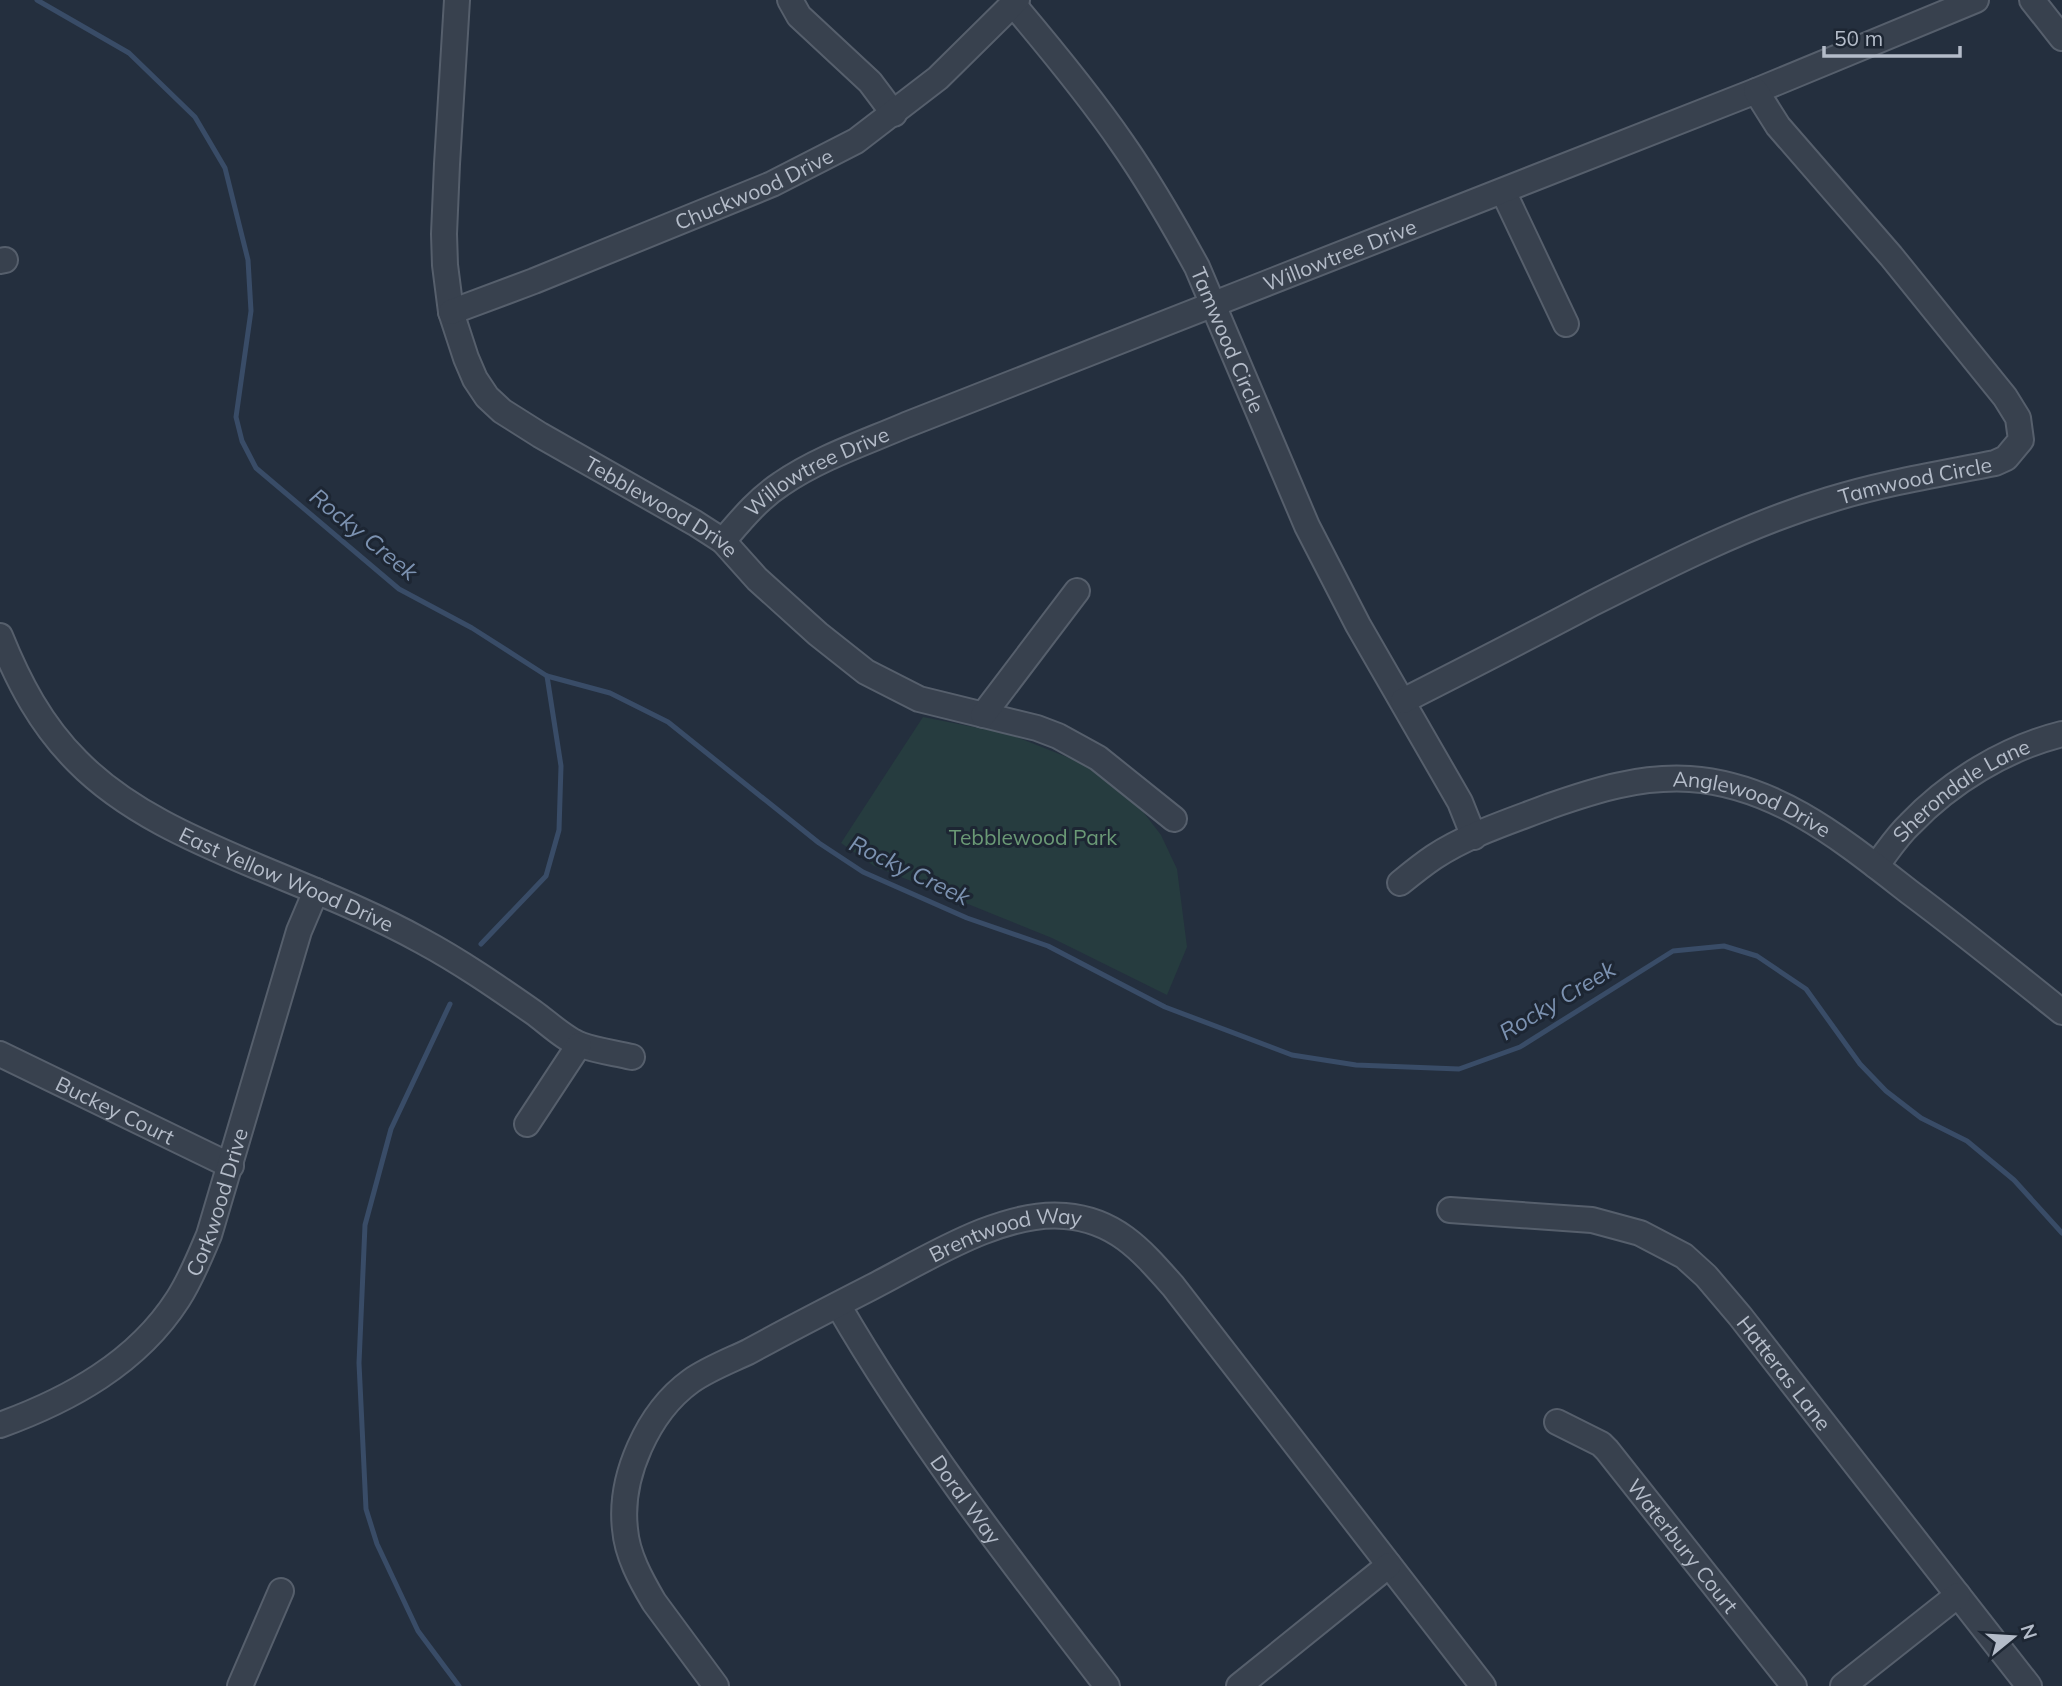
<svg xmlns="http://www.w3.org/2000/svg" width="2062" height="1686" font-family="Mulish,sans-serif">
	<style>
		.green { fill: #263c3f }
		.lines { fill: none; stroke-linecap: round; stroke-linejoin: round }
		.stream { stroke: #394c67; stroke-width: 5 }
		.minor-casing { stroke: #565f6c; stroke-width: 28 }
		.minor { stroke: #38414e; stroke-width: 24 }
		.labels { text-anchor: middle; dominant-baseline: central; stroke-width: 6; stroke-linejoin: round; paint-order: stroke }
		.street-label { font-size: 21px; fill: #b4bcc9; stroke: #1d2633 }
		.park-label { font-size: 21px; fill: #6b9a76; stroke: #1d2633 }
		.water-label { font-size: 23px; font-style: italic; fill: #7c92b1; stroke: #1d2633 }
	</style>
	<rect width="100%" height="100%" fill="#242f3e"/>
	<polygon class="green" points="923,717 1009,734 1092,767 1131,796 1161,835 1177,869 1187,947 1167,995 1052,938 874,866 841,843"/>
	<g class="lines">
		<g class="stream">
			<polyline points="37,0 129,53 195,117 225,168 248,260 251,311 236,417 242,441 256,468 399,589 472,628 547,676 610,693 668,722 819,843 863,872 967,918 1048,946 1165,1007 1292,1055 1356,1065 1459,1069 1520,1047 1673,951 1724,946 1757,956 1806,989 1860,1064 1886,1091 1921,1118 1967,1141 2014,1180 2062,1233"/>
			<polyline points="481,944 546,876 559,830 561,766 547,676"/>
			<polyline points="450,1004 391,1129 365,1225 359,1363 366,1509 377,1544 418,1631 459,1686"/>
		</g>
		<g class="minor-casing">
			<g id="minor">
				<path id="s1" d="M457,0l-10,164 -3,70 1,31 6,47 15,46 9,21 12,18 15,14 38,24 155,88 28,18 34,38 61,55 48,38 53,27 118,29 21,8 40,22 76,61"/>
				<polyline points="790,0 799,16 870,82 894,114"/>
				<polyline points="2032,0 2062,38"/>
				<path id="s2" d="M1013,4c38,45 76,91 109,139 28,40 52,82 75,124l110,259 51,99 102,177 14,35"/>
				<polyline points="1503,191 1566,324"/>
				<polyline points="0,261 5,260"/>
				<path id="s3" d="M451,312l83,-31 238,-97 84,-43 82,-63 79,-78"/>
				<path id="s4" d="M723,541c18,-21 35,-42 58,-57 38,-26 83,-41 125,-59l850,-334 220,-91"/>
				<path id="s5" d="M0,636c19,47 41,89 77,125 49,50 117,79 181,106 55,23 112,45 164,74 39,21 75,46 111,71 14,10 33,28 48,33 16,6 35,8 51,12"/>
				<path id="s6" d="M1403,701c63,-32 126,-64 188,-97 77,-39 156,-79 238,-104 54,-17 111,-26 166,-37l11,-5 15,-18 -3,-22 -13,-21 -114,-141 -113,-130 -22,-35"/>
				<polyline points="983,715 1077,591"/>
				<path id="s7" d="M1876,866c11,-14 21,-30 34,-42 40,-42 96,-76 152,-90"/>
				<path id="s8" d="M1400,883c11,-9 22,-18 34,-26 35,-23 77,-36 116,-51 46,-16 90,-30 140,-27 88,6 155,63 222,115 51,38 100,78 150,118"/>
				<path id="s9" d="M0,1054l231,112"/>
				<polyline points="527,1124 579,1045"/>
				<path id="s10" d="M1450,1210l142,10 48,13 44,23 22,20 34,40 289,370"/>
				<path id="s11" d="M838,1305c77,133 175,259 269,381"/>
				<path id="s12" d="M1557,1422l44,22 6,6 187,236"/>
				<path id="s13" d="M0,1425c69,-25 137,-62 178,-126 13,-20 22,-43 31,-64l90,-304 17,-40"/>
				<polyline points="240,1686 281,1591"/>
				<path id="s14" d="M716,1686l-62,-84c-13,-22 -27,-47 -29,-73 -6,-52 23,-117 66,-148 17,-12 38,-20 57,-29 40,-22 81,-43 122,-64 55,-28 132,-78 195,-72 51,4 77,35 108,70l310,400"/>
				<polyline points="1239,1686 1389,1565"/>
				<polyline points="1843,1686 1958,1595"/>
			</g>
		</g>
		<use href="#minor" class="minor"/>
	</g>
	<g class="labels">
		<g class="street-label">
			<text stroke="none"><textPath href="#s3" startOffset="327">Chuckwood Drive</textPath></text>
			<text stroke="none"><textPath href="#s4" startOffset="686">Willowtree Drive</textPath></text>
			<text stroke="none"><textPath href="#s2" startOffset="401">Tamwood Circle</textPath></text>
			<text stroke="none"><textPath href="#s4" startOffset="119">Willowtree Drive</textPath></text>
			<text stroke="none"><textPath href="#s6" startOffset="560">Tamwood Circle</textPath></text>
			<text stroke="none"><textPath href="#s1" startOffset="612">Tebblewood Drive</textPath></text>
			<text stroke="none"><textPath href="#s7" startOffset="116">Sherondale Lane</textPath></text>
			<text stroke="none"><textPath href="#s8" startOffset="380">Anglewood Drive</textPath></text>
			<text stroke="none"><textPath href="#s5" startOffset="390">East Yellow Wood Drive</textPath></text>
			<text stroke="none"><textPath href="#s9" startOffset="128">Buckey Court</textPath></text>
			<text stroke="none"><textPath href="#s13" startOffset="327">Corkwood Drive</textPath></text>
			<text stroke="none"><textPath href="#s14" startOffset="702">Brentwood Way</textPath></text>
			<text stroke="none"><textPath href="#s10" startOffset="396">Hatteras Lane</textPath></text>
			<text stroke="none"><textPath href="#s11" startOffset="233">Doral Way</textPath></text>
			<text stroke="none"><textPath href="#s12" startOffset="180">Waterbury Court</textPath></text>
		</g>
		<g class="park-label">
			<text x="1033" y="837">Tebblewood Park</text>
		</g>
		<g class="water-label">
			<text transform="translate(364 534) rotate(39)">Rocky Creek</text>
			<text transform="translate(910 870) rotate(26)">Rocky Creek</text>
			<text transform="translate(1557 1000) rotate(-31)">Rocky Creek</text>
		</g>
	</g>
	<g transform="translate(2013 1637) rotate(72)" stroke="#1d2633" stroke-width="5" paint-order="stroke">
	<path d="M0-5L12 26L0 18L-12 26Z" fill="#b4bcc9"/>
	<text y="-10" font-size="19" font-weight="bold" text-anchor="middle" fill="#b4bcc9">N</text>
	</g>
	<path d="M1824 46v10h136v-10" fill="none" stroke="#b4bcc9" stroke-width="3.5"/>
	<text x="1834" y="46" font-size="21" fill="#b4bcc9" stroke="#1d2633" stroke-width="5" paint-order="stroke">50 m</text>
</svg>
